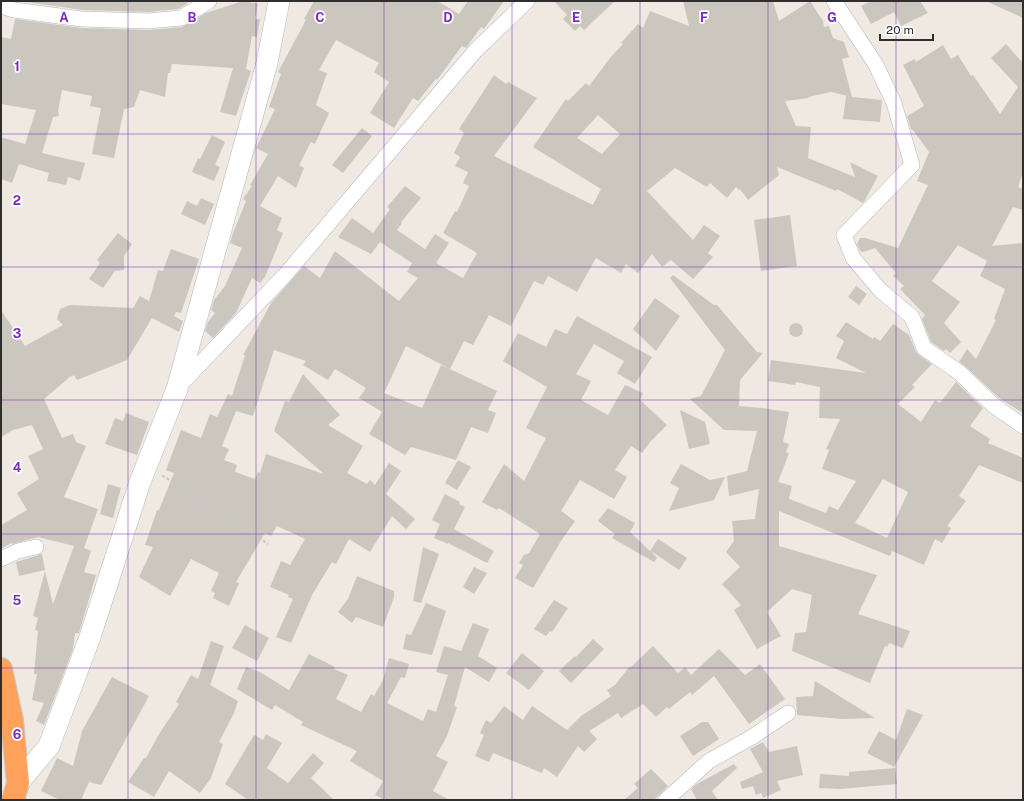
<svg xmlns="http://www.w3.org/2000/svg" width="1024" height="801" font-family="'Public Sans',sans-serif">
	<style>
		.building { fill: #cbc7bf; fill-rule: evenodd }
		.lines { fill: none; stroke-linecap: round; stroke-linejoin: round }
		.street-casing { stroke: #b4b7c1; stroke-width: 16 }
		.secondary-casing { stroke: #b4b7c1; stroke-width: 22 }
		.highway-casing { stroke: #c9c9c9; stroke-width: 24 }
		.path { stroke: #c9c9c9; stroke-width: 2.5; stroke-dasharray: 3 2; stroke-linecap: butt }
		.street { stroke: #fff; stroke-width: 15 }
		.secondary { stroke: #fff; stroke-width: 21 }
		.highway { stroke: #ffa35c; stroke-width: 22 }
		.grid { fill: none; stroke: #7b2cbf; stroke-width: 1; stroke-opacity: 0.55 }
		.grid-label { font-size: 13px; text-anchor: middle; font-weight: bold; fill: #7b2cbf; stroke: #fff; stroke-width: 3.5; stroke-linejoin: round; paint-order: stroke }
	</style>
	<rect width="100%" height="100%" fill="#efe9e1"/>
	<g class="building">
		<polygon points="18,1 188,1 187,4 178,9 148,12 83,10"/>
		<polygon points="243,1 258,4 255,19 260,19 257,37 252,36 246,69 251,71 236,116 220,112 233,68 172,64 170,73 168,73 165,97 140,90 134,107 124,109 114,158 92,154 101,108 90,106 92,96 62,90 58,111 59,116 53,117 42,153 85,163 80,181 68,177 66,185 47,181 49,173 19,164 12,183 1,179 1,137 25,144 36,110 1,104 1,37 11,39 15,19 82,28 149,30 182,27 206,13"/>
		<polygon points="314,1 437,1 459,14 468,1 504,1 484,29 481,27 466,48 462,46 437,80 436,79 418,101 413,98 394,128 370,113 389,82 374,72 379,63 336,40 319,70 327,73 316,105 329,113 315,144 311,142 299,165 304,168 296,188 278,176 260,206 282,218 277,230 283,233 265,277 260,283 252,278 236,313 213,338 205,331 208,322 215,313 211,310 214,300 225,286 242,248 230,243 233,233 246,201 243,199 252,186 250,185 268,154 256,148 275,109 269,107 281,74 278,72 306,20 304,19"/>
		<polygon points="554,1 615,1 584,30 580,26 575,31 563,19 567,15"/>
		<path d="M683,1h90l6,20 31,-20 13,20 1,6 5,-1 4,12 11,4 5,15 -7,2 10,38 30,3 -2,22 -37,-3 3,-23 6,1 -21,-5 -23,5 1,1 -24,3 11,25 15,1 -3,31 47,19 -5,-15 28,14 -14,26 -1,1 -26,-14 -1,2 -59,-24 2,8 -31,25 -8,-11 -1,1 -3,-3 -9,11 -17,-15 -3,4 -32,-19 -28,23 46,49 11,-15 16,11 -12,17 5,4 -20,22 -22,-19 -9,7 -10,-13 -14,19 -12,-9 -5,9 -25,-15 -19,34 -29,-16 -5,9 -9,-4 -23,45 -22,-11 -16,30 -9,-4 -14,28 -44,-23 -22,47 38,15 19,-43 56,26 -9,19 8,3 -8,20 -17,-6 -15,33 -45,-13 -6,8 -36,-21 13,-22 -23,-14 7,-10 -31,-19 -7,11 -25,-15 3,-4 -32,-11 -21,66 -17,-5 -14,35 7,3 -5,11 13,5 -2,7 20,7 3,-7 2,1 6,-19 58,20 -50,-43 11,-30 4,1 14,-28 37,41 -12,10 35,21 -16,27 20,11 3,-4 5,5 14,-22 12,8 -15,23 29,25 -9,10 -14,-13 -22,36 -21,-13 -13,25 -4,-2 -20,33 -21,48 -15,-6 17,-38 -5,-2 1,-2 -19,-8 11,-26 9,4 15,-26 -28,-13 -6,10 -6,-3 -29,49 3,1 -10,23 -16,-8 2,-5 -4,-2 8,-18 -28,-14 -21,37 -31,-19 14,-30 -8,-2 12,-35h2l15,-37 -8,-3 15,-40 20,8 9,-24 7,3 11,-23 4,2 13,-41h-2l28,-52 33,-37 16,12 15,-27 64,50 19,-23 -11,-6 5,-9 -32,-21 -9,12 -33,-17 14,-19 21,15 17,-24 -3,-2 18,-21 16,12 -20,24 1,1 -5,7 28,19 10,-15 14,9 -13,20 27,15 14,-25 -34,-20 12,-22 2,1 12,-26 -6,-3 5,-11 -13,-6 5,-9 -6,-4 10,-20 -5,-4 35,-54 12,9 2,-2 29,16 -43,58 99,49 8,-16 -68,-42 33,-48 2,2 18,-18 3,3 21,-28 13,-14 -2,-1 17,-19 5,4 7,-17 39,15zM598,115l22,19 -18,20 -25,-16z"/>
		<polygon points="871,1 920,1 928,13 901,26 894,12 871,24 861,6"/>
		<polygon points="986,1 1023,1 1023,18"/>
		<polygon points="1006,44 1023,63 1023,172 1018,187 1023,189 1023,210 1013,207 992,246 1023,243 1023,413 999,398 966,367 959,362 967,349 976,359 996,320 994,319 1005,289 980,276 987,261 958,245 932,281 960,302 944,323 961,342 950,353 946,349 944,351 931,342 922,319 925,315 900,289 904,286 893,276 896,273 875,248 863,252 860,251 857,244 860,238 865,238 898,248 928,185 917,181 929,152 913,130 911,129 907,116 924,106 903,65 915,59 916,62 943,45 951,59 958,55 971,76 973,75 1000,114 1018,87 991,58"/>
		<polygon points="362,128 372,136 343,173 332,165"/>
		<polygon points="212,135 225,142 215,165 220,167 214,181 192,172 198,158 200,159"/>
		<polygon points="201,198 214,204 205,225 181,214 187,201 197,206"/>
		<polygon points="790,215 797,266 761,271 754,220"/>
		<polygon points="118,233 132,244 124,256 124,270 115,271 103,288 89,279 100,263 97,260"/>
		<polygon points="171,249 199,259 181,313 176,312 174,316 183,321 179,332 152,318 127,360 77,380 74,375 72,377 71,376 44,399 62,438 73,434 76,442 86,446 64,497 98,509 84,548 91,551 84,572 96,575 79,633 75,633 73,649 44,725 36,721 44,703 32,700 37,674 34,674 38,631 35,630 38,618 33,616 45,571 53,604 74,546 38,537 12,544 11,543 1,549 1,525 27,510 17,493 39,479 28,456 43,449 32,425 13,430 1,437 1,310 25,346 63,325 57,319 60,309 70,305 133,308 140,296 149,301 158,270 163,271"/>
		<path d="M673,275l41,30h3l40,47 6,1 -23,27 -1,26 23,2 27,4 -6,30 6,2 -3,8 3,1 -11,29 14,4 -3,13 37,14 3,-7 9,4 18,-29 -34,-12 7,-19 -3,-1 14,-30 -21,-1 1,-31 -24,-5 -1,3 -27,-4 3,-21 95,13 -30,-15 8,-17 -8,-5 10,-14 27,17 1,-2 6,4 13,-17 16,11 7,17 3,3 13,9 -20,21 3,2 -17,17 23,18 14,-22 5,3 16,-21 27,26 -13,18 20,13 -2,4 35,15v25l-44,-18 -20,31 7,5 -19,25 4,2 -9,15 -7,-4 -11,26 -32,-14 -2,5 -111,-45v35l98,29 -19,39 52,17 -7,17 -14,-5 -2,4 -2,-1 -15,37 -78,-32 3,-18 11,-1 6,-37 -20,-6 -25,23 14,24 -24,13 -23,-39 7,-5 -19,-21 18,-17 -14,-15 8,-11 -2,-20 23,-2 4,-30 -30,7 -2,-20 20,-5 10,-40 -33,-1 -34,-31 11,-3 24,-46 -55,-72zM883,479l25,13 -21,46 -32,-15z"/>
		<polygon points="856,286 867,294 859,305 848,297"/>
		<polygon points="655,298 680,316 656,351 633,329"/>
		<polygon points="577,316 652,357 635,384 617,373 624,361 594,344 576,374 591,381 581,400 608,415 625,385 643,393 640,400 667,425 650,442 642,453 631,446 615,470 627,477 614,499 580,480 561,511 575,521 561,541 533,588 515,578 523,565 519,563 524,555 529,553 540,534 499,508 497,510 482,502 504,464 524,481 546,438 526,428 547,387 503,361 518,333 546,347 555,329 567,334"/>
		<circle cx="796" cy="330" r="7"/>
		<polygon points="680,410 705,422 710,444 689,449"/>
		<polygon points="126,413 149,422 137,455 105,444 115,418 123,421"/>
		<polygon points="458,460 471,467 457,490 445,483"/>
		<polygon points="681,464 710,480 725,477 714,500 669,511 679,488 670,483"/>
		<polygon points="108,484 121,488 113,518 100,514"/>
		<polygon points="445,494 460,502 459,504 465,507 454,529 494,551 487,563 448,543 448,544 434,538 440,524 432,520"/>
		<polygon points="608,508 635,523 630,532 650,551 658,539 687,558 679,570 651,551 657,558 654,562 612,538 615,534 598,521"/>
		<polygon points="423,547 439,554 421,603 413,601"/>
		<polygon points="42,554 45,570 19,576 16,562"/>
		<polygon points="474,567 487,573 474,594 463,587"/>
		<polygon points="357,576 394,591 394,597 383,627 356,617 352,623 338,612 348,599"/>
		<polygon points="554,600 568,608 552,632 550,631 546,636 534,629"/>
		<polygon points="426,603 446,611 432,655 403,649 406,634 411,635"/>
		<polygon points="473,623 489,629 478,656 497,668 489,682 465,667 454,706 457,707 447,736 436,756 448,762 433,791 449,800 385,800 375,795 383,781 350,761 357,751 301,725 303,722 275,705 272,710 237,689 246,667 260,672 289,690 309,654 335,667 334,669 348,675 336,699 361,712 371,694 374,696 383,680 389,658 409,664 405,678 401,677 387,703 423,721 428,709 436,712 448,675 436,672 444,646 461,651"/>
		<polygon points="245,625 269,638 257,661 232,648"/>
		<polygon points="593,639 604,649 571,683 559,671 575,656 576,657"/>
		<polygon points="211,641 224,646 210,685 238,701 234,713 219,742 223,744 211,778 200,793 169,771 154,797 128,782 144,758 146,758 159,734 179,704 176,702 191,675 198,679"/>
		<polygon points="653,646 678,673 685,667 691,675 719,649 745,675 760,664 785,699 749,724 714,676 692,695 690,692 669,709 667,707 656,717 643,704 621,718 618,713 589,731 597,739 584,752 578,746 557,777 544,768 542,773 493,753 489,762 475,756 484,735 480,733 486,720 491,723 504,706 523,720 532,706 567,730 581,716 611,696 607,690 615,685 630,666 631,667"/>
		<polygon points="522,653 544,671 529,690 506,673"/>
		<polygon points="112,677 149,696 101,785 89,782 81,800 60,800 41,791 57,758 73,766 82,731"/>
		<polygon points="815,681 875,718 842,719 797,715 796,697 813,696"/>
		<polygon points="907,709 923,715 894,767 867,753 879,731 896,740"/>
		<polygon points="702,722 708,722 719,739 693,756 680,736"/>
		<polygon points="266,734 282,743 267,768 288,783 313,753 324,763 311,778 334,800 248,800 225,784 254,735 263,740"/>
		<polygon points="763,742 769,752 797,746 803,775 777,781 781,790 763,798 761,793 756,795 753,786 742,789 740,782 763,772 750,749"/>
		<polygon points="734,764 737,768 712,791 718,800 697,800 691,789 697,784"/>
		<polygon points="895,768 897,784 840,789 819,788 820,774 849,776 849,772"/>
		<polygon points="651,769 668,786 654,800 624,800 638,788 634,784"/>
	</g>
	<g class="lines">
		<g class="street-casing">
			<g id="street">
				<polyline points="834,1 876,65 894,103 912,165 844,235 853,258 880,290 912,317 924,348 960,373 993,405 1023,426"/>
				<polyline points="1,6 14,10 82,19 148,21 181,18 209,1"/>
				<polyline points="179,386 285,275 476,50 527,1"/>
				<polyline points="1,559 18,551 36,547"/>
				<polyline points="666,800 709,761 752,737 788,713"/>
			</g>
		</g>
		<g class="secondary-casing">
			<polyline id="secondary" points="18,783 49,746 90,637 140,482 177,389 267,63 279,1"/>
		</g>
		<g class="highway-casing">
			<polyline id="highway" points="1,669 12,720 18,783 13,800"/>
		</g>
		<polyline class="path" points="163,477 163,476 204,501 268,544"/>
		<use href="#street" class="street"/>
		<use href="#secondary" class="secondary"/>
		<use href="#highway" class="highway"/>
	</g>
	<path class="grid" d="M128,1v799M256,1v799M384,1v799M512,1v799M640,1v799M768,1v799M896,1v799M1,134h1022M1,267h1022M1,400h1022M1,534h1022M1,668h1022"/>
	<g class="grid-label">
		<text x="64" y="22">A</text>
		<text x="192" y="22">B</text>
		<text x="320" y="22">C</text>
		<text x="448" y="22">D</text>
		<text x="576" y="22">E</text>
		<text x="704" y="22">F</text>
		<text x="832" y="22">G</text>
		<text x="17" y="71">1</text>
		<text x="17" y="205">2</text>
		<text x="17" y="338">3</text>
		<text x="17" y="472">4</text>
		<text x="17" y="605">5</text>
		<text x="17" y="739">6</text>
	</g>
	<rect width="1024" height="801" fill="none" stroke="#2e2e2e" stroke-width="4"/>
	<path d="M880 34v6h53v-6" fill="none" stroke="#2e2e2e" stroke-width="2"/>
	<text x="886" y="34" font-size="12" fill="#2e2e2e" stroke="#ffffff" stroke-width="3" paint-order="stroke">20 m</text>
</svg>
